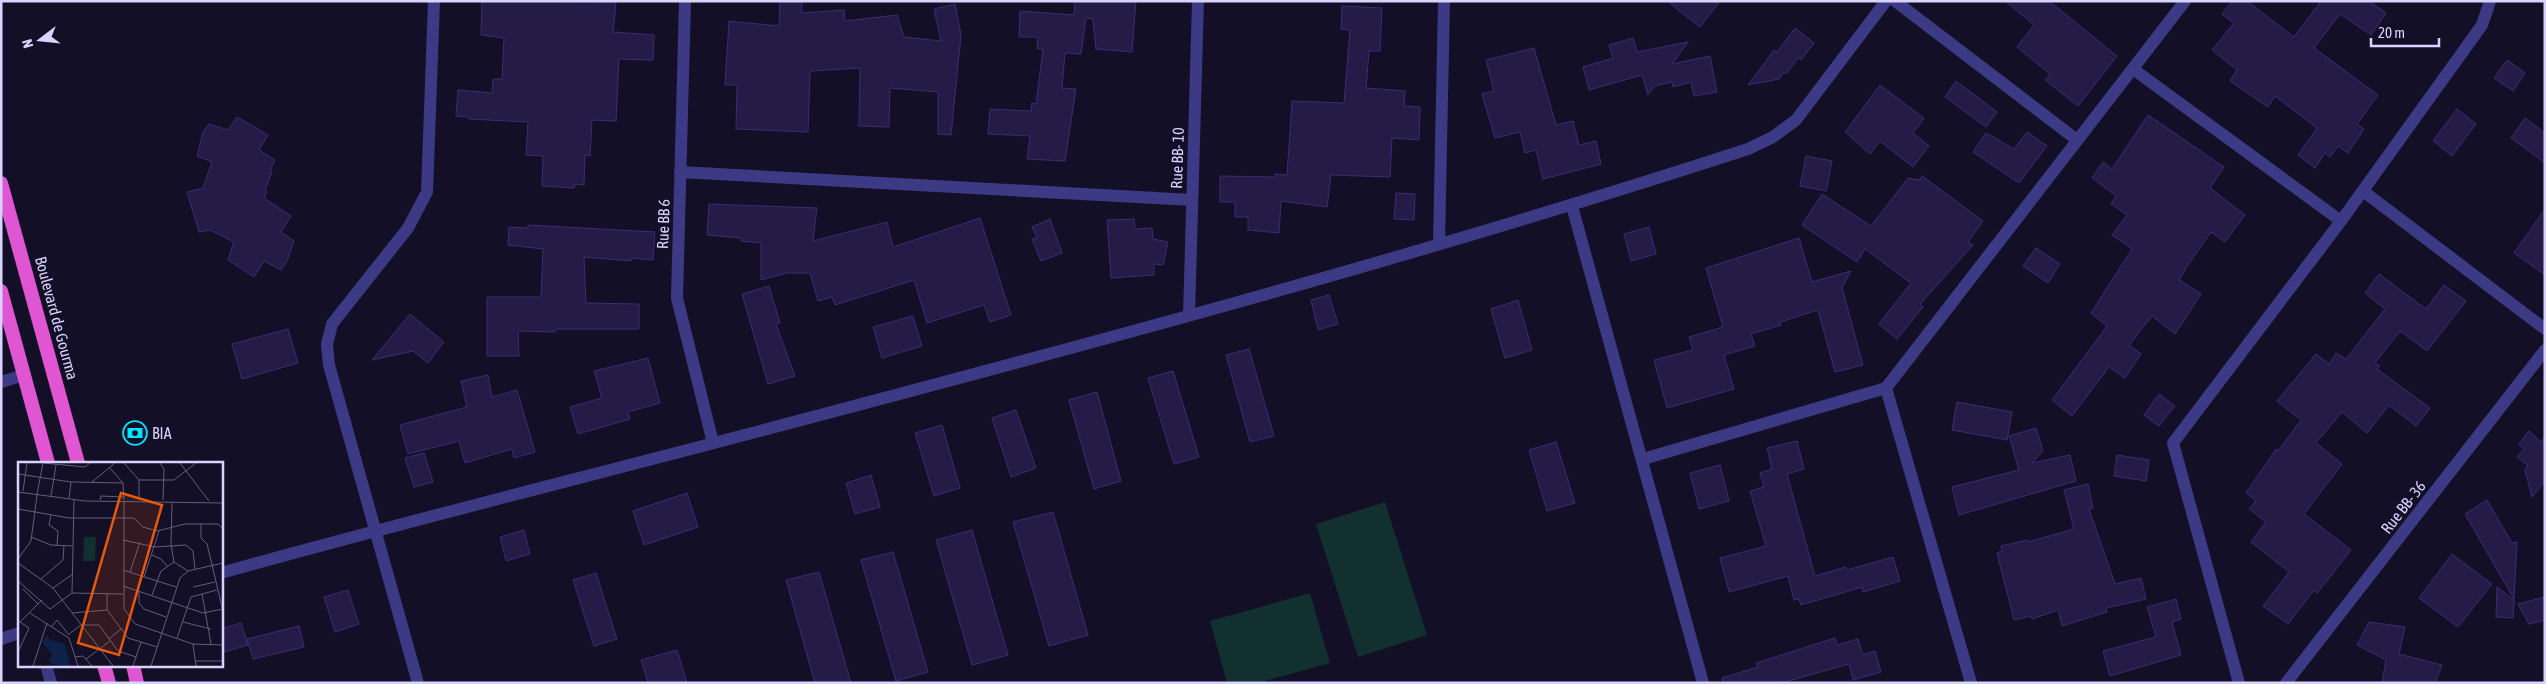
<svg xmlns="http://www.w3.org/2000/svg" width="2546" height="684" font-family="'Asap Condensed',sans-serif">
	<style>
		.green { fill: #12302f }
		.building { fill: #241b47; stroke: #3b2d73 }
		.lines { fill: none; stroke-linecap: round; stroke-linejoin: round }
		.minor { stroke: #3d3a85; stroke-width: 12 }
		.tertiary { stroke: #3d3a85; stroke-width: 12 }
		.trunk { stroke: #e055d1; stroke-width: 14 }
		.labels { text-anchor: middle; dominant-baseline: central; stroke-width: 4; stroke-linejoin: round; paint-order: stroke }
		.street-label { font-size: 16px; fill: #d9d4ff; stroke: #130f26 }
		.poi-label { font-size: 16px; fill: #d9d4ff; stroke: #130f26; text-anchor: start }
		.inset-road { fill: none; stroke: #625e7d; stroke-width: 1 }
		.view { fill: #e8590c; fill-opacity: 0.15; stroke: #e8590c; stroke-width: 2.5 }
		.inset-edge { fill: none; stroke: #d9d4ff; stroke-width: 2.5 }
	</style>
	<rect width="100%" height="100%" fill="#130f26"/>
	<g class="green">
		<polygon points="1385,502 1427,635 1358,657 1316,524"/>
		<polygon points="1310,593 1330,663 1257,683 1227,683 1210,621"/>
	</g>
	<g class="building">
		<polygon points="482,1 616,2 613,32 654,35 653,60 619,59 616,121 592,120 590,156 585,155 584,185 575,184 574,188 542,186 543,156 526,155 528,122 469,119 469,117 456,116 458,90 492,93 493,79 502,79 504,38 481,35"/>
		<polygon points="780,1 802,1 802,13 844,10 845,21 897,15 904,37 941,41 934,9 955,4 961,35 951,135 938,134 938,92 890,88 889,127 859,126 860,68 810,71 808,132 736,129 737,85 725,85 729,21 779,26"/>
		<polygon points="1075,1 1136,1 1132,52 1096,49 1093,19 1086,18 1081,54 1065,53 1062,88 1076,89 1065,161 1027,159 1030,136 988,134 990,109 1031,111 1032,103 1036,104 1043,49 1037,49 1038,37 1019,37 1020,11 1074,15"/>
		<polygon points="1667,1 1720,1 1700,27"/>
		<polygon points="2005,1 2049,1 2117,56 2078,106 2045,80 2050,74 2017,47 2034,25"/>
		<polygon points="2232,1 2247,1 2294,37 2321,1 2369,1 2386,13 2371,35 2340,14 2314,48 2378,95 2357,124 2364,129 2348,153 2338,146 2330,157 2325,153 2315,168 2298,155 2317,128 2275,96 2268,107 2230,81 2237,70 2212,50 2234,23 2222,14"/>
		<polygon points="1342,6 1382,8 1380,51 1369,51 1366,88 1405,91 1404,106 1420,107 1419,140 1392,138 1390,177 1331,175 1327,207 1281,201 1279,233 1248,230 1248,217 1235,217 1235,202 1220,202 1220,176 1275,177 1275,174 1287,175 1292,101 1344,103 1350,30 1341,29"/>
		<polygon points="1795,28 1814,43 1801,60 1798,58 1786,74 1784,72 1779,79 1748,85 1774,50 1777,52"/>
		<polygon points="1633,38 1637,52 1688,42 1672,64 1710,56 1717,92 1694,96 1691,82 1673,87 1672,82 1654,86 1648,95 1642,75 1589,90 1583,67 1613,58 1609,45"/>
		<polygon points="1534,48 1556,125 1573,121 1579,145 1596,141 1601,164 1543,179 1536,150 1525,153 1520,132 1495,138 1482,94 1494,91 1486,60"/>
		<polygon points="2507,60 2525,73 2513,91 2494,78"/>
		<polygon points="1956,81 1997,112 1986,127 1945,97"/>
		<polygon points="1880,85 1924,118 1913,133 1929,146 1913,167 1880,141 1870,154 1845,132"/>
		<polygon points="2457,109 2476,124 2452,156 2433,141"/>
		<polygon points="2148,115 2224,167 2210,188 2245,215 2225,242 2211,232 2186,268 2179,280 2201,294 2175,334 2152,316 2129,345 2141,354 2125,378 2109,367 2072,416 2052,400 2107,326 2091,313 2132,249 2112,235 2127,215 2111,204 2116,196 2092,178 2103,162 2112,169"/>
		<polygon points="237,117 268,135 259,150 275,160 270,171 272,172 265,190 267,192 264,198 291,216 281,232 294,241 287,261 281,270 264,261 254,277 228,260 234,242 210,230 199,232 187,192 203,188 212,162 197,156 203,132 209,124 228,130"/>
		<polygon points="2525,118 2545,133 2545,163 2511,138"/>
		<polygon points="2027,132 2047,146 2019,183 1973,152 1986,133 2014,149"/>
		<polygon points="1806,156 1832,161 1826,191 1800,186"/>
		<polygon points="1922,176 1983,221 1968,242 1973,245 1920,304 1923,307 1897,339 1879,324 1911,283 1865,249 1857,262 1802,225 1822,194 1871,226 1908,178 1920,180"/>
		<polygon points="1396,193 1415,194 1414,220 1394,219"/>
		<polygon points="709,204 817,208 813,241 887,222 893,247 980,218 1011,315 990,322 984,305 927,323 914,280 835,305 832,297 818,301 810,273 787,273 761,280 761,243 741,241 741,238 707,235"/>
		<polygon points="2545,209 2545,275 2514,253"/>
		<polygon points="1050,219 1062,253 1041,261 1032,239 1037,238 1032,227"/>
		<polygon points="1134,219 1135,229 1152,228 1153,239 1168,242 1163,265 1154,264 1154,275 1111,278 1107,220"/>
		<polygon points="528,225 655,232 653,260 631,258 631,261 584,257 586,303 639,304 639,329 556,329 555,332 518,331 519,356 487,356 487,297 541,297 543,249 508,245 509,227 528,228"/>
		<polygon points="1649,227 1656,254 1631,261 1624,234"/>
		<polygon points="1799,238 1812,282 1851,271 1842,288 1863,365 1835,372 1818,310 1780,322 1781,325 1751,334 1755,346 1724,355 1734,389 1667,408 1654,360 1693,350 1689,337 1723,327 1706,268"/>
		<polygon points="2036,248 2060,264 2048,283 2023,266"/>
		<polygon points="2379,274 2426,309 2444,285 2466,301 2427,351 2400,331 2375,363 2380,366 2377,369 2430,408 2416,426 2389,405 2367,433 2342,412 2316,443 2342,464 2304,514 2351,550 2326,582 2317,593 2314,590 2288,624 2263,606 2289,572 2251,542 2266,522 2249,509 2256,501 2246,493 2276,449 2278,451 2301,420 2277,401 2316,354 2329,364 2336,353 2346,359 2385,309 2365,293"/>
		<polygon points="769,286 780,323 776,324 795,376 768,384 742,294"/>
		<polygon points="1329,295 1338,324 1318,330 1311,300"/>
		<polygon points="1518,300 1532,350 1505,358 1491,309"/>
		<polygon points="410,314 444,342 428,363 413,351 372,360"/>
		<polygon points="913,316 922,346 882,358 873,327"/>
		<polygon points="288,329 298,363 242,379 232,344"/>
		<polygon points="1249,349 1274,436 1250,442 1226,355"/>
		<polygon points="648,358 660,403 628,412 630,419 578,434 570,407 602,398 594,371"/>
		<polygon points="1173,371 1199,457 1174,464 1148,378"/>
		<polygon points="488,375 492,397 517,390 535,452 514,458 512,449 465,463 459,441 408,454 400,425 467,407 461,381"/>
		<polygon points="1097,392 1121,481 1094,489 1069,400"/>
		<polygon points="2159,394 2175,406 2159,426 2144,415"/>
		<polygon points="1957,402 2012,412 2007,440 1952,430"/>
		<polygon points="1016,410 1036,468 1011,477 992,418"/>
		<polygon points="942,425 960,488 934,496 915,433"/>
		<polygon points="2036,428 2043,451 2032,463 2070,455 2076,481 1959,515 1952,487 2019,470 2009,436"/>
		<polygon points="2529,431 2541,442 2545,436 2545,481 2532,497 2525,470 2528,466 2517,457 2524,449 2519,444"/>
		<polygon points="1797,441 1804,469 1787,474 1815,576 1846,567 1847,570 1893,557 1900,581 1863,592 1862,587 1801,605 1799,599 1794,600 1788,576 1729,592 1720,558 1766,546 1750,491 1764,487 1760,473 1772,469 1767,448"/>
		<polygon points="1556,442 1575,503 1547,511 1529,450"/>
		<polygon points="424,453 433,482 414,487 405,458"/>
		<polygon points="2117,455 2149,460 2146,481 2114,476"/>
		<polygon points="1720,465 1729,501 1699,509 1690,473"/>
		<polygon points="871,475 880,507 855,514 846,483"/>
		<polygon points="2088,484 2093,508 2089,509 2115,584 2141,578 2146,599 2106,608 2107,612 2062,626 2058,610 2032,619 2031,616 2014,620 1997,553 2002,551 2001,546 2027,540 2028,542 2074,529 2064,490"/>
		<polygon points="687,493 698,527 644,545 633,511"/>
		<polygon points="2487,500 2512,543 2517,542 2514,599 2465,514"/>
		<polygon points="1053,512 1088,635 1049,646 1013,522"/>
		<polygon points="524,530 530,554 506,561 500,537"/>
		<polygon points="972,530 1008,655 972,665 936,540"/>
		<polygon points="893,552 928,672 896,681 861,560"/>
		<polygon points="2452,554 2492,584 2458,627 2419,598"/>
		<polygon points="819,572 851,683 815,683 786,580"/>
		<polygon points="596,573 617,639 594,646 573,580"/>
		<polygon points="2497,587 2514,600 2513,618 2496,617"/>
		<polygon points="348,590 359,624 335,632 324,597"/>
		<polygon points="2545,597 2545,620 2529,624 2518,604"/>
		<polygon points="2176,599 2181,619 2172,622 2181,655 2110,676 2103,651 2156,637 2147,607"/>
		<polygon points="2369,622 2405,627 2399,654 2442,665 2435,683 2382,683 2386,660 2357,645"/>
		<polygon points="241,623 248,645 221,653 221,629"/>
		<polygon points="299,626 304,647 253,659 247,639"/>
		<polygon points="1835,638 1837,645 1858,639 1863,655 1875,651 1881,672 1853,680 1849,664 1781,683 1723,683 1722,678 1758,667 1756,663"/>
		<polygon points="677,650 687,683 648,683 641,660"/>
	</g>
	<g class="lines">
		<g class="minor">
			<polyline points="685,1 677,298 713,443"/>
			<polyline points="1895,1 2077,140"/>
			<polyline points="2133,69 2341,221"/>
			<polyline points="680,172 1192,200"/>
			<polyline points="2363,191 2545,329"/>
			<polyline points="1572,206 1703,683"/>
			<polyline points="1439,243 1444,1"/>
			<polyline points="1189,315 1198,1"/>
			<polyline points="1,382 24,375"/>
			<polyline points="1643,459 1886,388"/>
			<polyline points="1,639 19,633"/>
			<polyline points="46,665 51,683"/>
			<polyline points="418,683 329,365 327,344 332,324 408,228 427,192 434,1"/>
			<polyline points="1971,683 1886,388 2185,1"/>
			<polyline points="2239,683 2173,443 2341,221 2482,25 2490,1"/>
			<polyline points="2286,683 2545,350"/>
		</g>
		<path class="tertiary" d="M221,573c164,-46 329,-87 493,-130 346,-91 693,-183 1034,-294l25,-12 23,-17 90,-119"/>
		<g class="trunk">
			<polyline points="1,183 78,463"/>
			<polyline points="1,291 48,463"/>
			<polyline points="104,665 109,683"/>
			<polyline points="133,665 137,683"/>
		</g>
	</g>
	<defs>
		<g id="bank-ring" transform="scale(1.25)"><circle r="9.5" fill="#130f26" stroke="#00e5ff" stroke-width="1.5"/><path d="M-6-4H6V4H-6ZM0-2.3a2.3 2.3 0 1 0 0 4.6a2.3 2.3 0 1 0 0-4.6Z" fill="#00e5ff"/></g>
	</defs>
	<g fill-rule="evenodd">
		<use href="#bank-ring" x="135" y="433"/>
	</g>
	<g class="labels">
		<g class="street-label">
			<text transform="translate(1177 158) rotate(-88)">Rue BB- 10</text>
			<text transform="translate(663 224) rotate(-88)">Rue BB 6</text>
			<text transform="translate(57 318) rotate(75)">Boulevard de Gourma</text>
			<text transform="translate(2403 507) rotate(-52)">Rue BB- 36</text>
		</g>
		<g class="poi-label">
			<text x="152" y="433">BIA</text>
		</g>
	</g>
	<g transform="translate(18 462)">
		<rect width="205" height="205" fill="#130f26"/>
		<path d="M66,75h12l-1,24h-12z" fill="#12302f"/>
		<path d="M29,173l3,5 15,4 5,22h-11l-11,-4 4,-8 -10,-12z" fill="#0c2248"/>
		<path class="inset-road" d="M25,1l42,4 5,-4M106,1l15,17v20M142,1l4,6 -1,31M162,1l29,38M91,5l14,16 1,17M0,12l53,8 52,1M121,18h35l22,-17M74,20l23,-19M5,29l4,-28M0,30l67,9 138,2M19,32l6,-31M33,34l5,-31M51,36l2,-16M82,38l1,-4 23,1M106,40v107l11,15 58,20 30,1M154,41l-1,41 3,18 14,9M0,47l51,9h65l9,9 14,4 28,-7h33l5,5M33,53l-2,10 9,6 -1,14M183,62v14l6,6 16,67M13,75l20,8 22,1M105,78l32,7 31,-2 7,6 2,18M134,93l9,4 6,7M0,97l13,-18 6,-46M0,101l35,25 60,78M105,108l53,17M112,110l10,-30M126,115l15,-46M23,117l22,-19 1,-14M0,119l32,28 22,-16 51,1M105,124l80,27 20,-4M175,125l22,-5M35,126l20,-14M5,127l15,15M121,129v12l5,6 22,8M54,131l2,-93M89,132v16M184,132l9,50M134,133l9,-24 13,-9M12,151l39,25 9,28M54,151l35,-3 21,28 29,9M165,160l28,7M0,162l24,-24M33,165l6,-7 12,15M51,172l12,-9h18l19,26 18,6M159,176l14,-41 26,-7M91,177l12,-10M175,182l3,22M0,190l11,-24 -9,-6M57,195l8,-1 9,10M68,197l24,-18M177,199h28M15,204l14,-43M115,204l8,-24M133,204l29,-88 8,-7 35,-8"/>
		<path class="view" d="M103,31l41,12 -43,150 -41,-12z"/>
		<rect width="205" height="205" class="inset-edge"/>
	</g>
	<rect width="2546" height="684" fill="none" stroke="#d9d4ff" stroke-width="5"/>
	<g transform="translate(40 40) rotate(254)" stroke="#130f26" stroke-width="4" paint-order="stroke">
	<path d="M0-4L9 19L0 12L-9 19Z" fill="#d9d4ff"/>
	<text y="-8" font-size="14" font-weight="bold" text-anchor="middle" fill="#d9d4ff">N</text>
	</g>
	<path d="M2371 38v8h68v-8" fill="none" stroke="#d9d4ff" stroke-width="2.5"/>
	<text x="2378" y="38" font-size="15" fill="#d9d4ff" stroke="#130f26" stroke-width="4" paint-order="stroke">20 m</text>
</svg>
